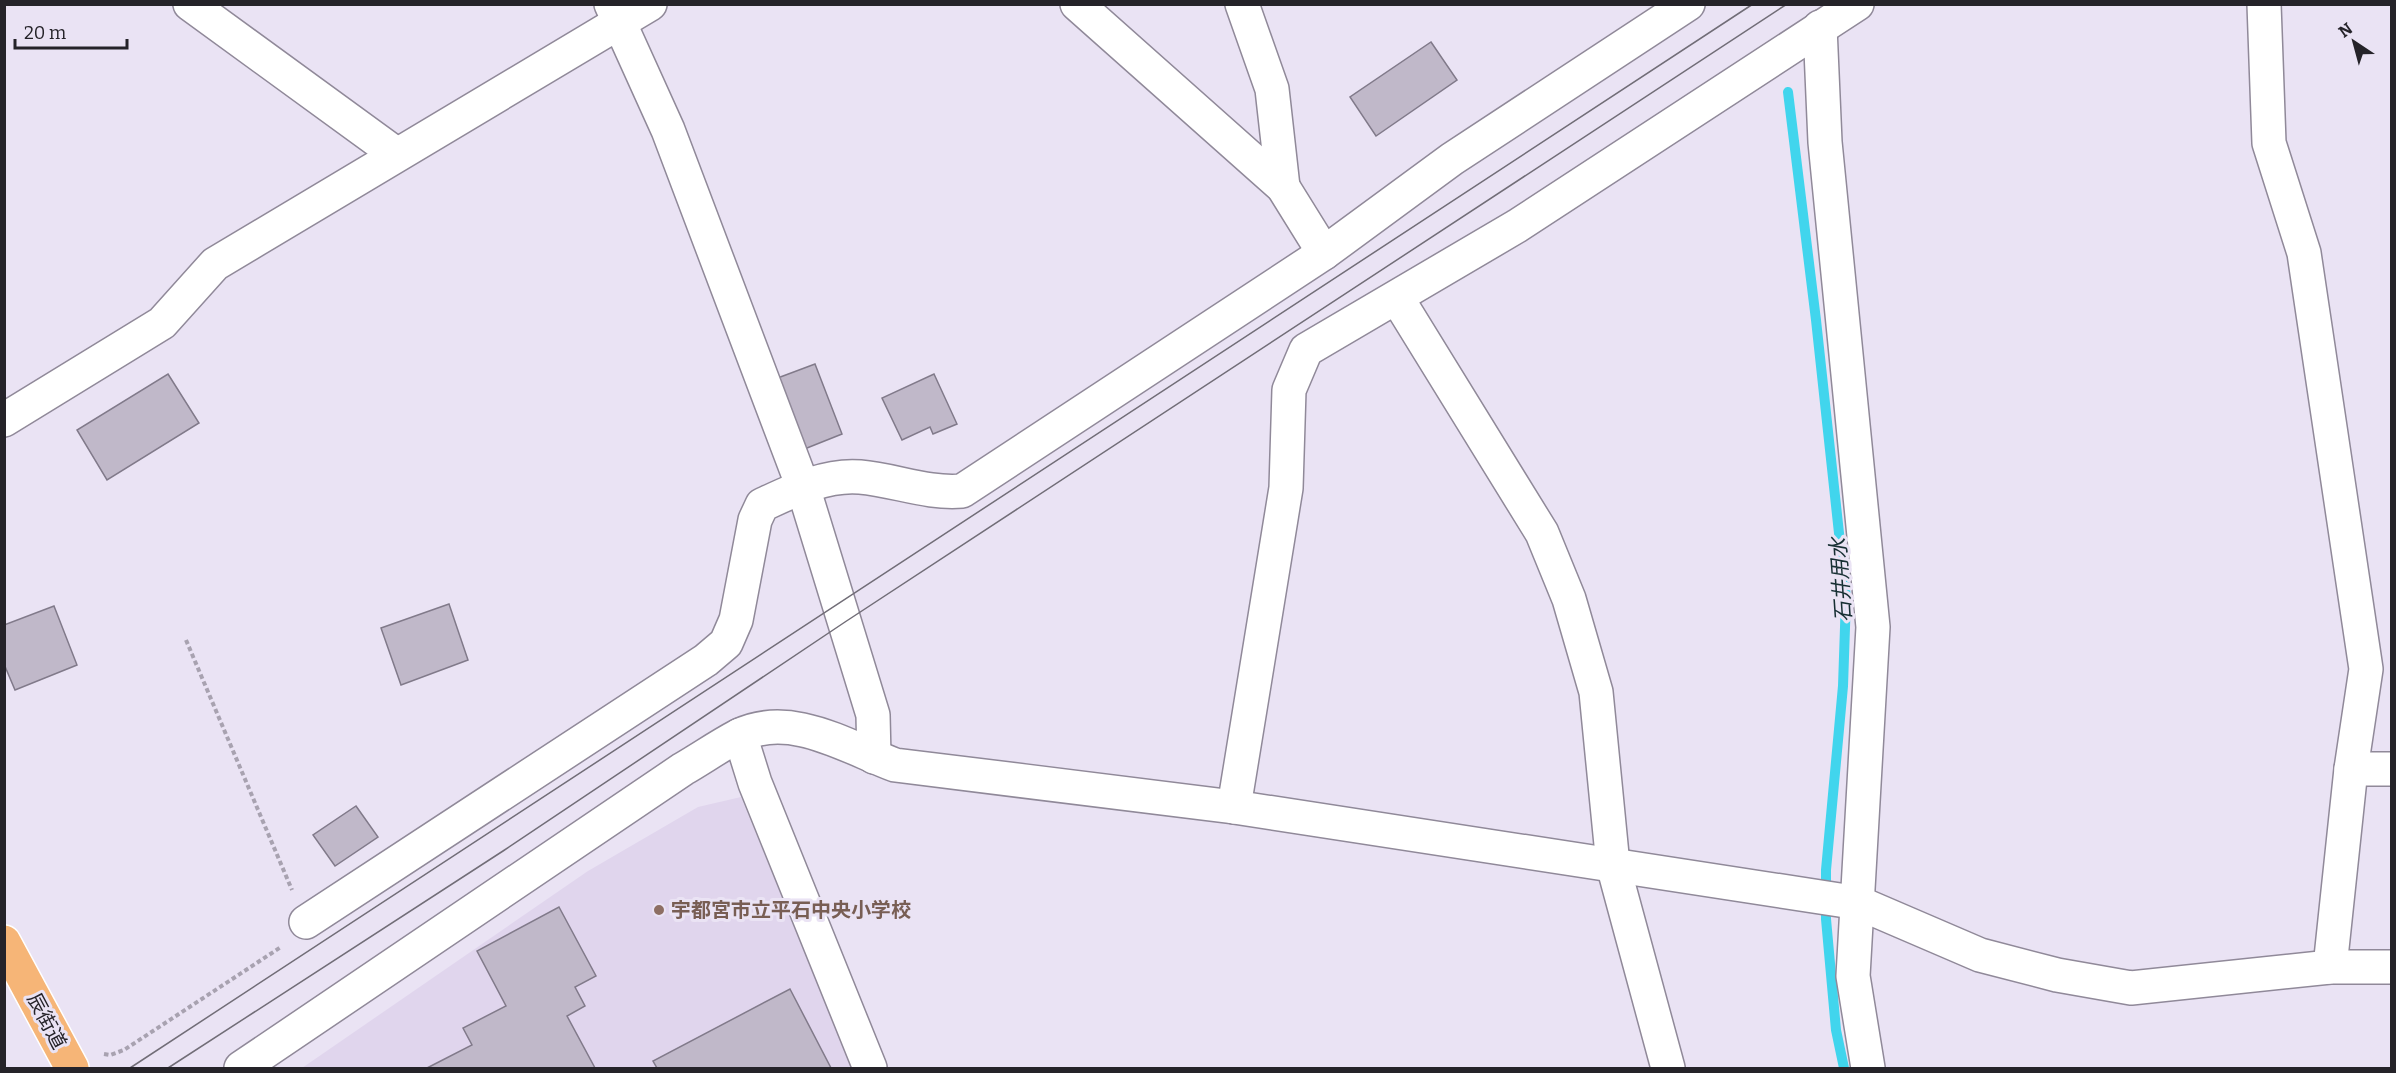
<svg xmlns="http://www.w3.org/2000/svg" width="2396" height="1073" font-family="Bitter,'Noto Sans JP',serif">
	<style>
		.built { fill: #e0d5ed }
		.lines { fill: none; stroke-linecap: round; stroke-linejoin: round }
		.stream { stroke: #41d5ed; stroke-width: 10 }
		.building { fill: #c0b8c9; stroke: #817a8a; stroke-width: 1.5 }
		.minor-casing { stroke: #908999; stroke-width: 36 }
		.major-casing { stroke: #fff; stroke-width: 36 }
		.path { stroke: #a8a2b0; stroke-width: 4; stroke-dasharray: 4.5 3; stroke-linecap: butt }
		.minor { stroke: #fff; stroke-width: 33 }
		.major { stroke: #f6b577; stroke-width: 33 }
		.tram { stroke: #716d77; stroke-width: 1.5 }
		.education-dot { fill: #8d6e63; stroke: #eae3f4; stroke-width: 2 }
		.labels { text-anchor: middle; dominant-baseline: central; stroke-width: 6; stroke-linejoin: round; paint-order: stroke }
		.education-label { font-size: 20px; font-weight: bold; fill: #785e54; stroke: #eae3f4; text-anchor: start }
		.street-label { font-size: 20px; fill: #252329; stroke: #eae3f4 }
		.water-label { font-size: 21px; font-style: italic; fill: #172f33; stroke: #eae3f4 }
	</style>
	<rect width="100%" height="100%" fill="#eae3f4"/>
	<polygon class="built" points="741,797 852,1068 302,1068 588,871 698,807"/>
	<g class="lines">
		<polyline class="stream" points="1788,92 1816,320 1846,598 1843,686 1826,870 1826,919 1836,1030 1844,1068"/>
	</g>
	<g class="building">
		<polygon points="1431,42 1457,80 1376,136 1350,97"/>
		<polygon points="815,364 842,434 802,450 775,379"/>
		<polygon points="168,374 199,423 107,480 77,430"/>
		<polygon points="934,374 957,424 933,434 930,427 902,440 882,398"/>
		<polygon points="449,604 468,660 401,685 381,628"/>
		<polygon points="54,606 77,665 15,690 4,664 4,625"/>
		<polygon points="356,806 378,837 335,866 313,835"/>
		<polygon points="559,907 596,976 575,987 585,1006 567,1016 595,1068 427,1068 472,1045 463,1028 506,1006 477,951"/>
		<polygon points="790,989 831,1068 657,1068 653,1061"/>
	</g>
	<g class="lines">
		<g class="minor-casing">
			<g id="minor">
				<polyline points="190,4 396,154"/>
				<polyline points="611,4 668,130 803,487 873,715 874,757"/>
				<polyline points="1077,4 1283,187 1324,253"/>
				<polyline points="1242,4 1272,89 1283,187"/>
				<polyline points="2264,4 2269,143 2304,253 2366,669 2351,769"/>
				<polyline points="1820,27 1825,142 1873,627 1853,976 1868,1068"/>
				<polyline points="1397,298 1542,533 1569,599 1596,692 1613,865 1668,1068"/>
				<polyline points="4,420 162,323 215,264 650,4"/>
				<polyline points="740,735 755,783 870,1068"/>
				<polyline points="1234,807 1286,488 1289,390 1306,350 1517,226 1857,4"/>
				<path d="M306,922l400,-262 20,-17 10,-23 19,-100 7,-15c30,-14 64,-31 98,-28 35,3 67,17 102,14l362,-238 128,-94 236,-155"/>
				<polyline points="2330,967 2351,769 2392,769"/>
				<path d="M241,1068l442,-299c19,-11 36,-23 55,-33 53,-26 109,11 157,29l339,42 625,96 121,52 77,20 74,13 199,-21h62"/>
			</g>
		</g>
		<g class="major-casing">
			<polyline id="major" points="4,942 72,1068"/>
		</g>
		<g class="path">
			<polyline points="186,640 292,890"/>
			<polyline points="104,1054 110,1055 124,1050 281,947"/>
		</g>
		<use href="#minor" class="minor"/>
		<use href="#major" class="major"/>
		<g class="tram">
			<polyline points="130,1068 1753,4"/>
			<polyline points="168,1068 503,851 845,622 1787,4"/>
		</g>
	</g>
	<circle class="education-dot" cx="659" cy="910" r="6"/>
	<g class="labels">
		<g class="education-label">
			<text x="671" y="910">宇都宮市立平石中央小学校</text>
		</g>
		<g class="street-label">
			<text transform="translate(47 1021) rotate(62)">辰街道</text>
		</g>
		<g class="water-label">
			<text transform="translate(1841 580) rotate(-94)">石井用水</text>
		</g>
	</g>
	<rect width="2396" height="1073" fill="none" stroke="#252329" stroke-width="12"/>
	<g transform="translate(2354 42) rotate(324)" stroke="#eae3f4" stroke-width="4.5" paint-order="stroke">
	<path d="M0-4.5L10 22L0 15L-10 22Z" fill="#252329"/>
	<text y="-9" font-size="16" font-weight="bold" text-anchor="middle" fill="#252329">N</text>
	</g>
	<path d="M15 39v9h112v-9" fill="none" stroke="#252329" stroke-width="3"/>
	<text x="24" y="39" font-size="18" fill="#252329" stroke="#eae3f4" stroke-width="4.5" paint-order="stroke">20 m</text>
</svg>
